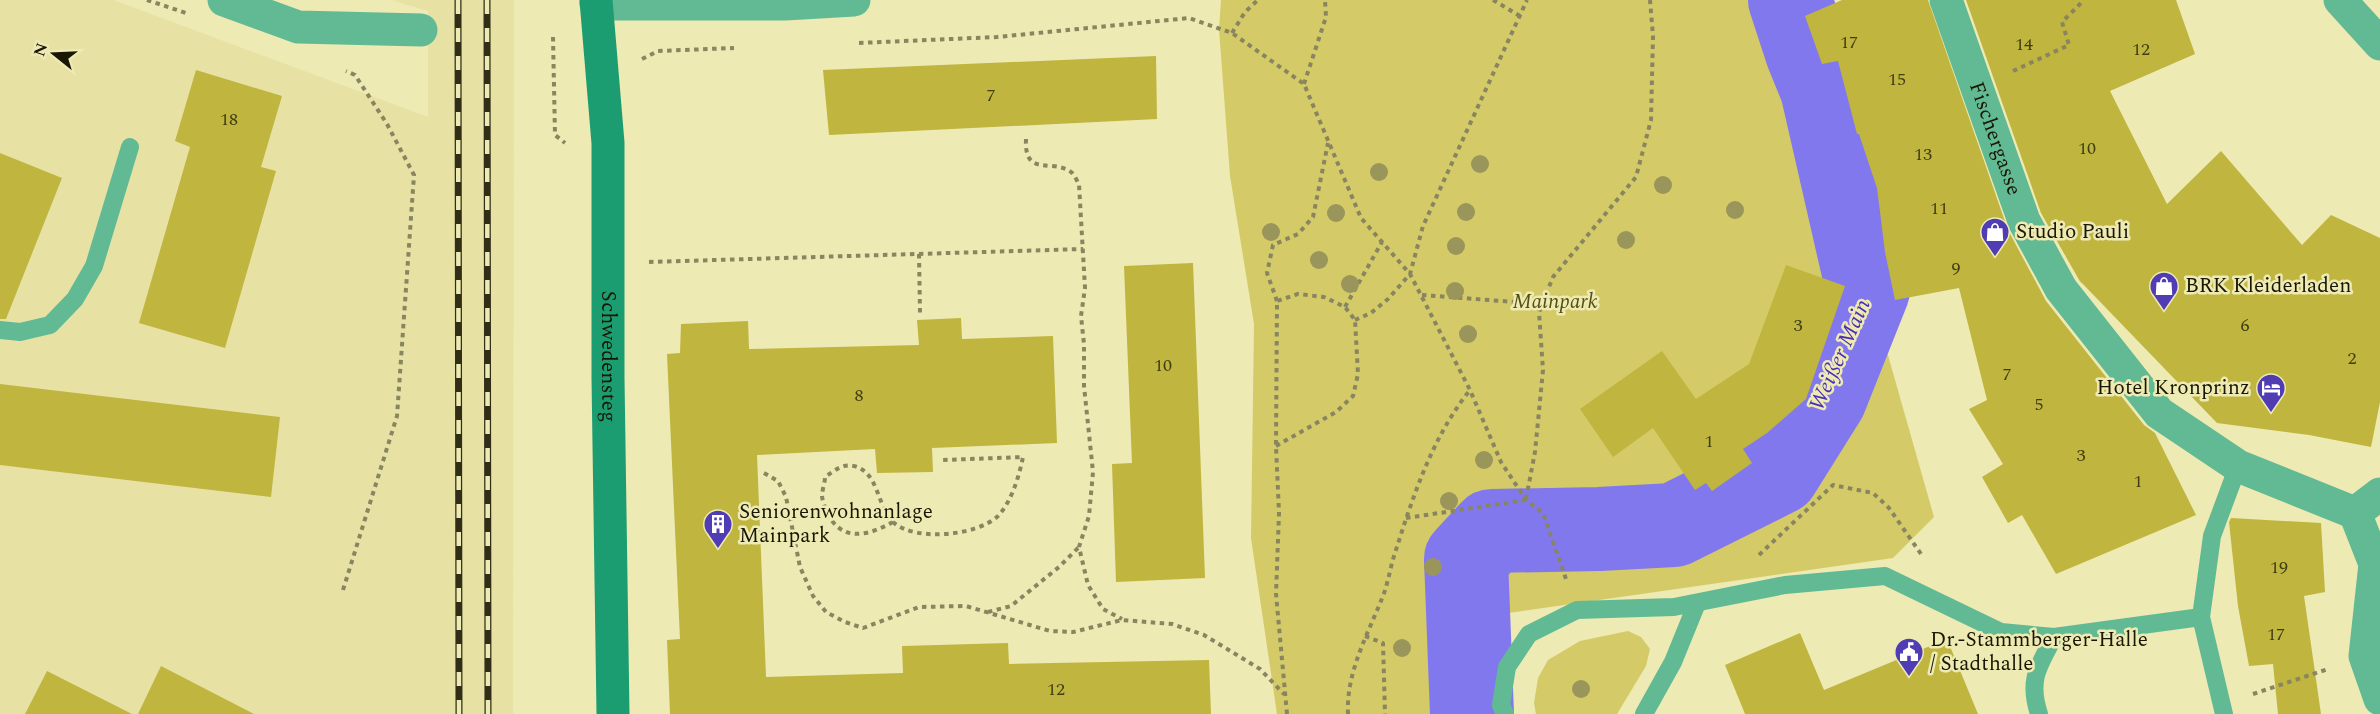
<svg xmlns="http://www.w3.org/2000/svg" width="2380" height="714" font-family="Spectral,serif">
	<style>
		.built { fill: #e7e2a4 }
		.green { fill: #d4cb68 }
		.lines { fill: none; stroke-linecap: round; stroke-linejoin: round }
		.river { stroke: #8278ed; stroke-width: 84 }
		.building { fill: #bfb53f }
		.path { stroke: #888560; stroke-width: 4; stroke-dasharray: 4.5 4.5; stroke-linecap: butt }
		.lane { stroke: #61ba94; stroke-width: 18 }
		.street { stroke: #61ba94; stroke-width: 33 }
		.secondary { stroke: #1c9d71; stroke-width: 33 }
		.rail-casing { stroke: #302e17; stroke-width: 7 }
		.rail { stroke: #eeeab4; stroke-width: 4.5; stroke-dasharray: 14; stroke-linecap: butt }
		.tree { fill: #9a955a }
		.labels { text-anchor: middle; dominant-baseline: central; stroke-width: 5; stroke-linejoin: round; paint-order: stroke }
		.number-label { font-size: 18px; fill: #423e13 }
		.street-label { font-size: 21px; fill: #191704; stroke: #eeeab4 }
		.poi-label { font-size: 21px; fill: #191704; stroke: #eeeab4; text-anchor: start }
		.park-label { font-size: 21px; font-style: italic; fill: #554f11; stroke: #eeeab4 }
		.water-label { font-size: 22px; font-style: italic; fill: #4b2eb6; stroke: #eeeab4 }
	</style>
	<rect width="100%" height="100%" fill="#eeeab4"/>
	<polygon class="built" points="0,0 114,0 428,117 428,11 391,0 514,0 513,714 0,714"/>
	<g class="green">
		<polygon points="1221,0 1779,0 1812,88 1934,517 1893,558 1487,616 1501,714 1277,714 1251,538 1254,324 1230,176 1219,29"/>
		<polygon points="1628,631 1641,637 1650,649 1646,666 1617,714 1536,714 1534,703 1538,678 1548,660 1580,641"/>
	</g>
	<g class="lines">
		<polyline class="river" points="1472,714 1466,559 1492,531 1599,529 1674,525 1778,473 1825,398 1868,290 1822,89 1807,52 1790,0"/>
	</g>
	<g class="building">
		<polygon points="1842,0 1928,0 2008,230 2046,301 2144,425 2155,433 2196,515 2056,574 2022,515 2008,523 1982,477 2003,464 1969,409 1987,400 1959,288 1895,300 1885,252 1877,188 1859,134 1857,134 1838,61 1822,64 1805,16"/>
		<polygon points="1966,0 2176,0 2195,54 2110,91 2167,204 2221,151 2302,245 2331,215 2380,238 2380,402 2371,447 2309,435 2217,423 2080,281 2082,285 2041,213"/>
		<polygon points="1156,56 1157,119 829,135 823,70"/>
		<polygon points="196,70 282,96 261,167 276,171 225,348 139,323 190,147 175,141"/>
		<polygon points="0,153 62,178 6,319 0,319"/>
		<polygon points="1193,263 1205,578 1116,582 1112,464 1132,463 1124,266"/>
		<polygon points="1786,265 1845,286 1806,399 1767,433 1743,449 1752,463 1712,491 1706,483 1695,490 1653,428 1613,457 1580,409 1662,351 1696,399 1749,364"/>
		<polygon points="961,318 962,339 1053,336 1057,443 932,448 933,472 877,473 875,449 757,455 766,677 903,673 902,646 1008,643 1009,664 1209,660 1211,714 670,714 667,640 680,639 667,354 680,353 681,324 748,321 749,349 919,345 917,320"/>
		<polygon points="0,384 280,417 271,497 0,465"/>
		<polygon points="2231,518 2321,523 2325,592 2304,596 2321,714 2278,714 2273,664 2249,666 2238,606 2229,522"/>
		<polygon points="1800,633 1824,690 1947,639 1978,714 1745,714 1725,665"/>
		<polygon points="161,666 254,714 138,714"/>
		<polygon points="47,671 132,714 25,714"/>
	</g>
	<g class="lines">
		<g class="path">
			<polyline points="147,0 186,13"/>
			<polyline points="1493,0 1520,16"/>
			<polyline points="1232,33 1245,12 1258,0"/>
			<polyline points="553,37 555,135 565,143"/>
			<polyline points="859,43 997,37 1189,18 1232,33 1304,84 1361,218 1410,274 1470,390 1501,462 1526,500 1543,513 1566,579"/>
			<polyline points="642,59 658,51 734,48"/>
			<polyline points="2013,71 2069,45 2062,22 2084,0"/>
			<polyline points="1304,84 1326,17 1325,0"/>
			<path d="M1026,139c-2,39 26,19 45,33 3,2 6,9 8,12l6,104 -4,28 3,28v42l9,86 -4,44 -10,31 9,38 15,24 19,10"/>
			<polyline points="919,254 920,313"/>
			<polyline points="649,262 1083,249"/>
			<polyline points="1422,295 1542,304"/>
			<polyline points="1277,301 1267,273 1273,245 1298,234 1313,217 1328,143"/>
			<polyline points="1345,307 1382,242"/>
			<polyline points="1355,320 1371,313 1388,299 1410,274 1423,226 1527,0"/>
			<polyline points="1276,446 1336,412 1353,396 1358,374 1355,320 1345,307 1324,297 1298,294 1277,301 1276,446 1279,513 1276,594 1287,714"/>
			<polyline points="764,473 778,481 786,497 800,567 813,596 826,612 845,622 863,628 919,607 966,606 1050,631 1073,632 1122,620 1172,624 1204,635 1260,669 1284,694"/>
			<polyline points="1526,499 1535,452 1543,370 1539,312 1553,277 1636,177 1651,120 1653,36 1650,0"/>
			<polyline points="1406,518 1526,500"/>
			<path d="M893,522c-20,11 -44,20 -60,0 -5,-7 -10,-17 -11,-26 0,-6 3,-13 3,-19 9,-6 18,-14 29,-11 25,6 23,41 39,56 22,20 84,14 105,-6 14,-15 21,-40 25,-59l-80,3"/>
			<polyline points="1759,555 1833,485 1873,493 1889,508 1921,554"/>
			<polyline points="343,590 397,416 414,175 387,124 355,75 346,71"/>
			<polyline points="988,612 1011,606 1059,567 1078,548"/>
			<polyline points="1365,636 1383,643 1385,714"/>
			<polyline points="2253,694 2328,669"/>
			<path d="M1348,714c-2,-42 20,-80 35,-118 5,-13 7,-27 11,-40 19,-59 37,-117 76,-166"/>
		</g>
		<g class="lane">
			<polyline points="0,330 20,332 50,325 75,299 94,266 130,147"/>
			<polyline points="1505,714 1501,705 1507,667 1529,634 1577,610 1674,607 1785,585 1885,576 2001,632 2054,637 2201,617"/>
			<polyline points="1644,714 1673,662 1697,603"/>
			<path d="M2039,714c-11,-34 -1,-47 15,-77"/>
			<polyline points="2224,714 2201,617 2212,536 2238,466"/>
		</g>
		<g class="street">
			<polyline points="224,0 298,27 421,30"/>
			<path id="s1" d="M1946,0l78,221 37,68 98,124 79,53 117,47"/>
			<polyline points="2340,0 2380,44"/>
			<polyline points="596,4 785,4 854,0"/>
			<polyline points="2355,513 2375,564 2365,656 2380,699"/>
			<polyline points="2355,513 2380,494"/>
		</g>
		<path class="secondary" id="s2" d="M596,0l12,143v235l5,336"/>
		<g class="rail-casing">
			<g id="rail">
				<polyline points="458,0 459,714"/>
				<polyline points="487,0 488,714"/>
			</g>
		</g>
		<use href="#rail" class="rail"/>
	</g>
	<g class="tree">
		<circle cx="1480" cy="164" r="9"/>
		<circle cx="1379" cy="172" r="9"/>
		<circle cx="1663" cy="185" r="9"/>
		<circle cx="1735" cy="210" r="9"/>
		<circle cx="1466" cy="212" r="9"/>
		<circle cx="1336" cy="213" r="9"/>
		<circle cx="1271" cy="232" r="9"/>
		<circle cx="1626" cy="240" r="9"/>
		<circle cx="1456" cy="246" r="9"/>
		<circle cx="1319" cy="260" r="9"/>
		<circle cx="1350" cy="284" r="9"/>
		<circle cx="1455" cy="291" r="9"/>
		<circle cx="1468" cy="334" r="9"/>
		<circle cx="1484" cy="460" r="9"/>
		<circle cx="1449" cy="501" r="9"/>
		<circle cx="1433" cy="567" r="9"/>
		<circle cx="1402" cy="648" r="9"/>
		<circle cx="1581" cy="689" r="9"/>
	</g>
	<defs>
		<g id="shop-pin" transform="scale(1.5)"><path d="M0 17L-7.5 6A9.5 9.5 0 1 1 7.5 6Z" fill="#503cb3" stroke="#eeeab4"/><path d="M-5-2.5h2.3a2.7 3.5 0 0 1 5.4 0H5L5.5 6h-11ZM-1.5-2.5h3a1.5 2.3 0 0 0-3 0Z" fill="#fff"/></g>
		<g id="hotel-pin" transform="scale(1.5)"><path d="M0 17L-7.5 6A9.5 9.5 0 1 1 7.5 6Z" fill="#503cb3" stroke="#eeeab4"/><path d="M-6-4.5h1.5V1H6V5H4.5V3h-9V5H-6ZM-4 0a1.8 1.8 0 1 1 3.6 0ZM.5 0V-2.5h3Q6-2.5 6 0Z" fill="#fff"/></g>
		<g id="building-pin" transform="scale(1.5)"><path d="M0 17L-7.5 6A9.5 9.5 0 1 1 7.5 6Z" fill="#503cb3" stroke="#eeeab4"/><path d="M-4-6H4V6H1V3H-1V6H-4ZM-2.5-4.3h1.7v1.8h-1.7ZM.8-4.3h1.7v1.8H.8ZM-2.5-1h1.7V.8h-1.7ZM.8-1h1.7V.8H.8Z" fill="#fff"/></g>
		<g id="civic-pin" transform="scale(1.5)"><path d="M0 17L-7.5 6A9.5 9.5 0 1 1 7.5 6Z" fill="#503cb3" stroke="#eeeab4"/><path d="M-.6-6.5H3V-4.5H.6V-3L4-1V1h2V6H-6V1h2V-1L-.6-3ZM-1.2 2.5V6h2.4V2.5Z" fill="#fff"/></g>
	</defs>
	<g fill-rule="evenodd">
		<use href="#shop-pin" x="1995" y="232"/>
		<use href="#shop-pin" x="2164" y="286"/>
		<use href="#hotel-pin" x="2271" y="388"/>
		<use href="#building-pin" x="718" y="524"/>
		<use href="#civic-pin" x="1909" y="652"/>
	</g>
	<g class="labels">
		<g class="number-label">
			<text x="1849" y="42">17</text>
			<text x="2024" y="44">14</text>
			<text x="2141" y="49">12</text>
			<text x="1897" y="79">15</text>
			<text x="991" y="95">7</text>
			<text x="229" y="119">18</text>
			<text x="2087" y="148">10</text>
			<text x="1923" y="154">13</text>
			<text x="1939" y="208">11</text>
			<text x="1956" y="268">9</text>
			<text x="1798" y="325">3</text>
			<text x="2245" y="325">6</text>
			<text x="2352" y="358">2</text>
			<text x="1163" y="365">10</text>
			<text x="2007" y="374">7</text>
			<text x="859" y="395">8</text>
			<text x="2039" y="404">5</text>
			<text x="1709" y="441">1</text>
			<text x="2081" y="455">3</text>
			<text x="2138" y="481">1</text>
			<text x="2279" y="567">19</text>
			<text x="2276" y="634">17</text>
			<text x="1056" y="689">12</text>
		</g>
		<g class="street-label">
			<text stroke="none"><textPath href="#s1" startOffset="147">Fischergasse</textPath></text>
			<text stroke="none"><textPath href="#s2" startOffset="357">Schwedensteg</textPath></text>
		</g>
		<g class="poi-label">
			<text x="2016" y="232">Studio Pauli</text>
			<text x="2185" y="286">BRK Kleiderladen</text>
			<text x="2250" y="388" text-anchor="end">Hotel Kronprinz</text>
			<text x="739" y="512">Seniorenwohnanlage<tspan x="739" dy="24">Mainpark</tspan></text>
			<text x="1930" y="640">Dr.-Stammberger-Halle<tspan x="1930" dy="24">/ Stadthalle</tspan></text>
		</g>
		<g class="park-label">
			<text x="1555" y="302">Mainpark</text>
		</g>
		<g class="water-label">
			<text transform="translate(1840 355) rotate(-66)">Weißer Main</text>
		</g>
	</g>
	<g transform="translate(54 54) rotate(288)" stroke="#eeeab4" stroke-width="4.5" paint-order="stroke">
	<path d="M0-4.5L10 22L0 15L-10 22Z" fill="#191704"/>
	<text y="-9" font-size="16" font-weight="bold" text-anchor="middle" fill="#191704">N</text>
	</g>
</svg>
